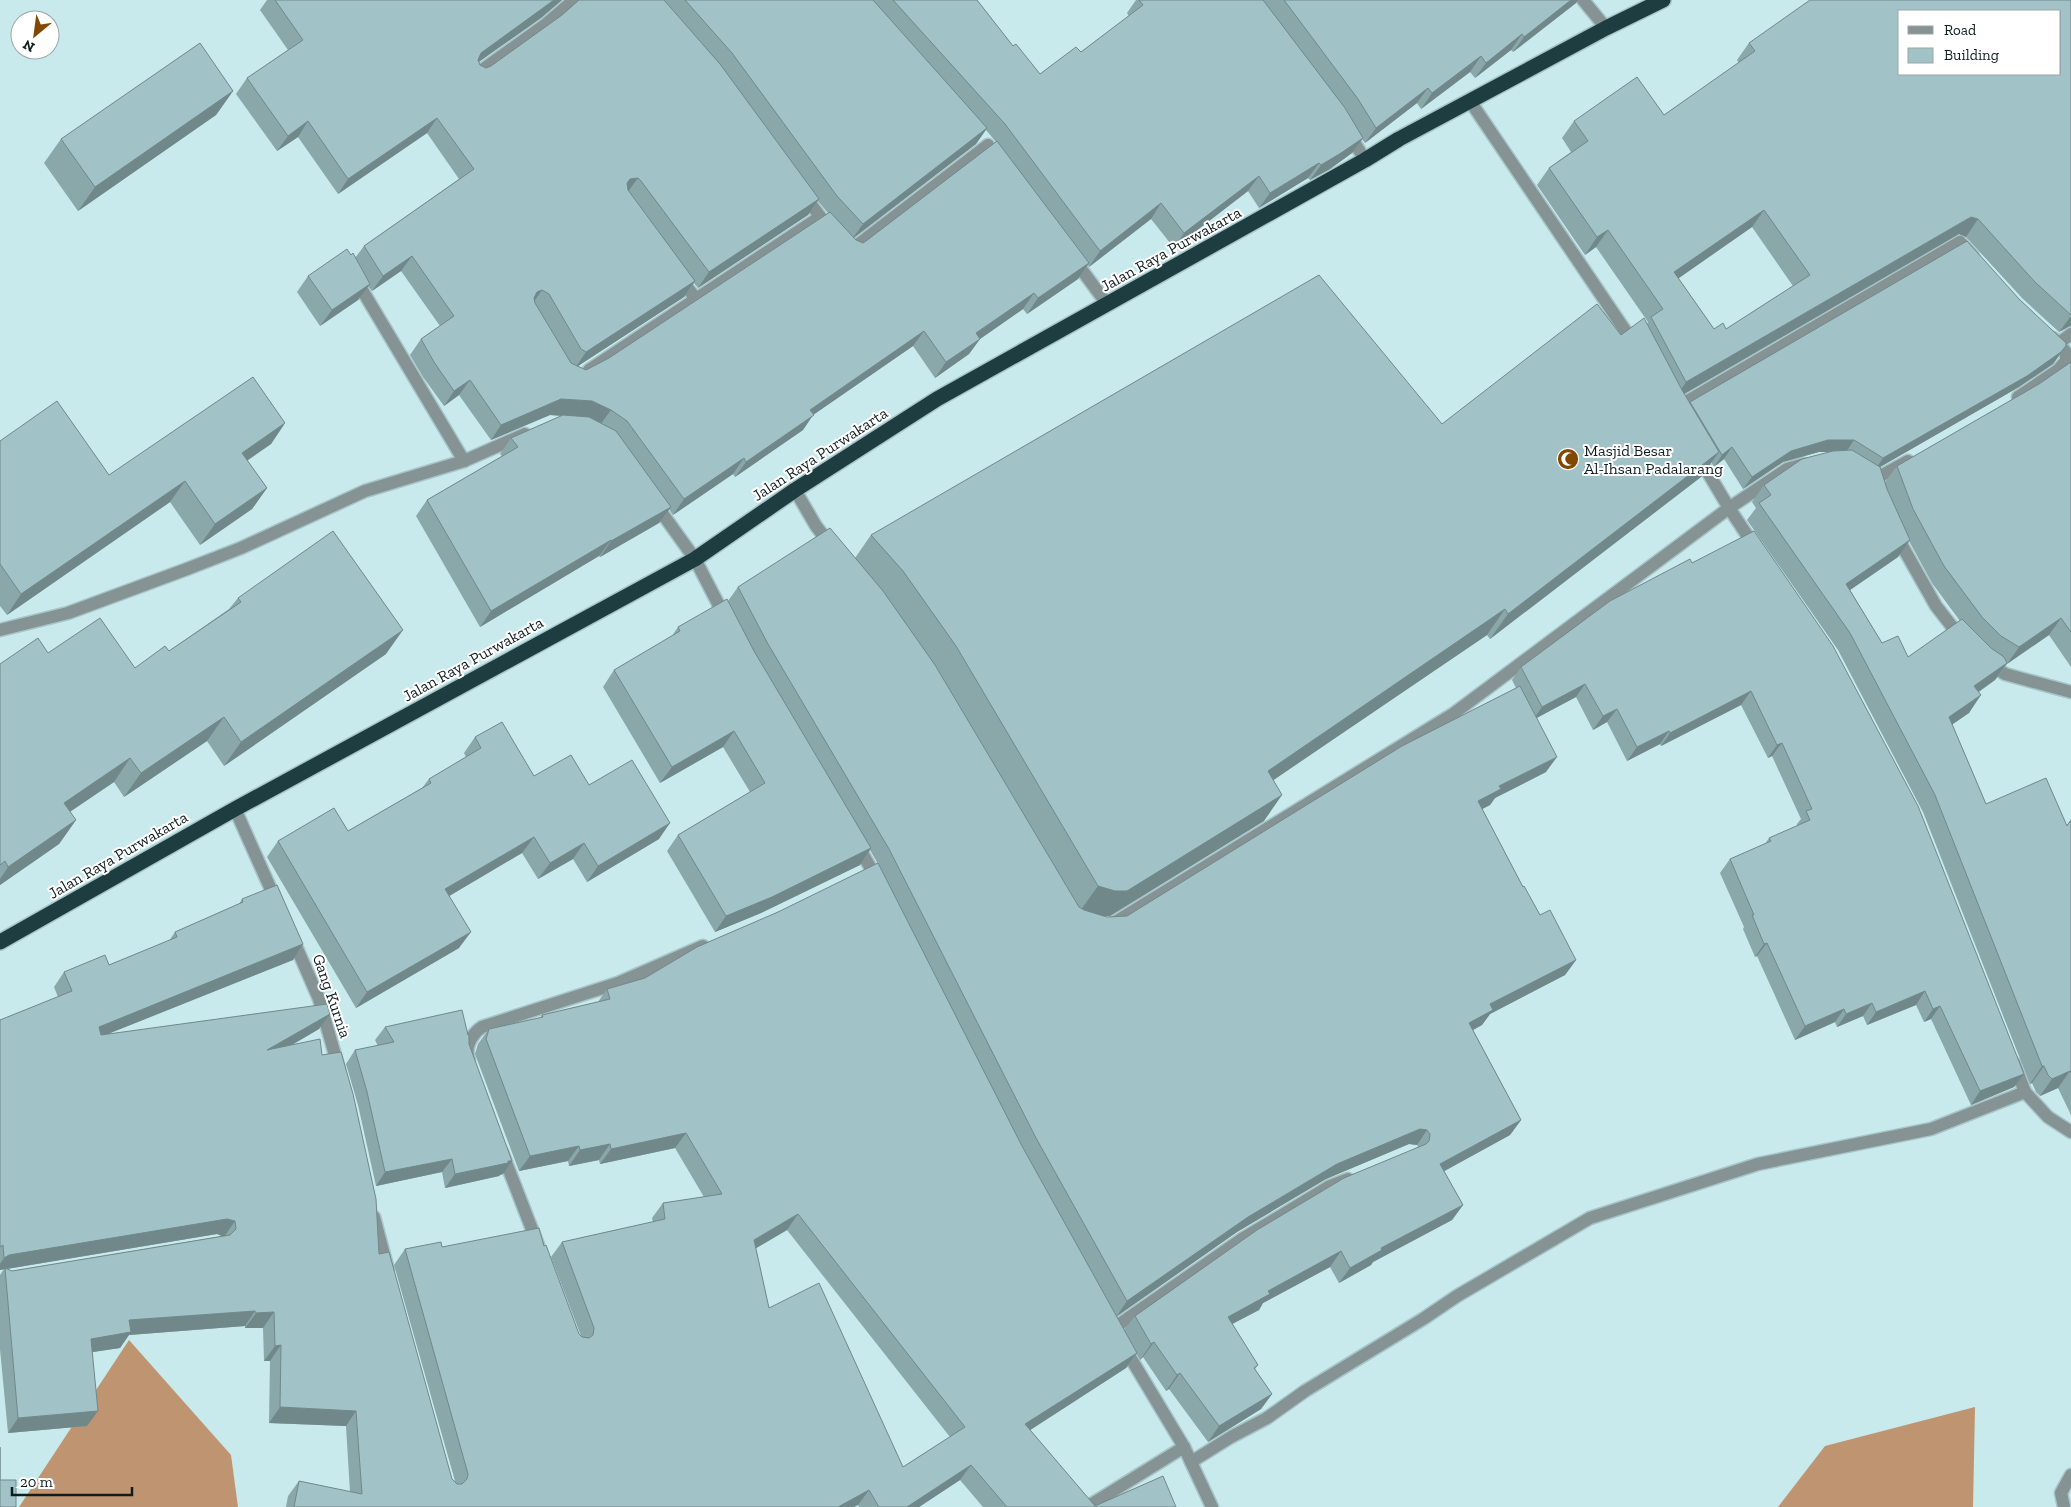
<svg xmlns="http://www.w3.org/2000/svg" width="2071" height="1507" font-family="'Zilla Slab',serif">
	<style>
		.forest { fill: #bf9470 }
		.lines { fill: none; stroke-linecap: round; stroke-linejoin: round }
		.street-casing { stroke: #a7c5c8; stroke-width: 15 }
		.highway-casing { stroke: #a7c5c8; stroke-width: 18 }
		.street { stroke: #859395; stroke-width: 12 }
		.highway { stroke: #1e3d40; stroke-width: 15 }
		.wall { fill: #8aa7aa; fill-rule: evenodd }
		.shaded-wall { fill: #71888b }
		.building { fill: #a1c2c6; stroke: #71888b; fill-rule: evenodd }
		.labels { text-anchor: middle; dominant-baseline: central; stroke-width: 4; stroke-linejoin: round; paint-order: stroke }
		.street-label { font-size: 16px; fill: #101d1f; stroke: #fff }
		.poi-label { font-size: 16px; fill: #101d1f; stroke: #fff; text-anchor: start }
	</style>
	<rect width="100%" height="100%" fill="#c8eaed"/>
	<g class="forest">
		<polygon points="129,1340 231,1455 238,1507 19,1507"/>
		<polygon points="1975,1407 1973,1507 1778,1507 1825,1446"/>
	</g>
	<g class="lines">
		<g class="street-casing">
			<g id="street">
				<polyline points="1583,0 1606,28"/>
				<polyline points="475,75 546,24 574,0"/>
				<polyline points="1470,101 1635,345"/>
				<polyline points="1348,132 1365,160"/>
				<polyline points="804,195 831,231"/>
				<polyline points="849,248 851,250 988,145"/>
				<polyline points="1073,258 1107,304"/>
				<polyline points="679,277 696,299 820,217"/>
				<polyline points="355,278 464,461"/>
				<polyline points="2059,343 2071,334"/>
				<polyline points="589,370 696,299"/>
				<polyline points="2018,397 2058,370 2066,361 2066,352 2053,338"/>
				<polyline points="1674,409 1960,242 1973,256"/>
				<polyline points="1875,479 1908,461"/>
				<polyline points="795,490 816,526 832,547"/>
				<polyline points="654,502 695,559 726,619"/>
				<polyline points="1896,535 1936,606 1961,638"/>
				<polyline points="1755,547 1729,508 1787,469 1804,464"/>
				<polyline points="0,630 68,613 187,569 241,548 365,491 464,461 525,434"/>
				<polyline points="1987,662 2005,674 2071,692"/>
				<polyline points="235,809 277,903"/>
				<polyline points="857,844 878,881"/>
				<polyline points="1112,924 1453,714 1729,508 1698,456"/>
				<polyline points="292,937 319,999 339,1069"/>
				<path d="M469,1060c-5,-13 3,-26 13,-33l136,-44 85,-37"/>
				<polyline points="2014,1063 2025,1092 2048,1117 2071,1132"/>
				<polyline points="502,1152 538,1245"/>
				<polyline points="374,1217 388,1270"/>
				<polyline points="1114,1328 1242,1239 1330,1186 1348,1179"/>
				<polyline points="1124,1347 1184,1447 1212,1507"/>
				<polyline points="1191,1462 1231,1437 1267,1418 1305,1391 1423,1319 1457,1296 1590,1218 1758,1164 1931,1129 2025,1092"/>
				<polyline points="1087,1507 1184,1447"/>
				<polyline points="2064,1507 2061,1493 2071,1475"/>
			</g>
		</g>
		<g class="highway-casing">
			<polyline id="highway" points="0,942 235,809 695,559 795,490 937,399 1365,160 1399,139 1606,28 1663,0"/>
		</g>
		<use href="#street" class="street"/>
		<use href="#highway" class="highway"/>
	</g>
	<g class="wall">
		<path d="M267,0h295l-21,18 -62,44 1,3 6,3 5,-2 71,-51 17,-15h398l36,46 27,28 41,-22 48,-36 -2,-3 9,-13h442l-2,3 -63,49 -2,-2 -36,28 -5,-6 -49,37 -4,-6 -52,40 -3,-4 -10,14 -22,16 -20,11 -2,-2 -49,30 -11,-17 -74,57 -23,-29 -62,48 -1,-2 -10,14 -51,35 -4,-5 -43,30 -11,15 -34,24 -22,-32 -100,69 -10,15 -68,47 -2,-3 -60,41 -4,-6 -10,14 -59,34 -1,-1 -119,71 -64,-111 11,-16 75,-44 -2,-2 11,-16 51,-22 -12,-1 -59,25 -32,-45 -15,11 -21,-29 -13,-22 11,-16 19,-13 -39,-55 -29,20 -4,-5 -10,14 -38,26 -23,-34 11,-16 43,-21 4,3 9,-12 95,-67 -32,-46 -89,61 -40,-57 -21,14 -41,-57 11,-16 41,-28 -28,-40zM986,130l10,12 -130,99 -3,2 -7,-3 -2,-2 122,-94zM818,201l10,12 -219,145 -23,12 -8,-4 106,-69 10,-14 4,5 110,-73z"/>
		<path d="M2071,0v327l-1,-1 -11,6 -36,-33 -57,-62 -7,-3 -275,160 6,9v-1l329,-103 47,47 -13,18 -34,23 -139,80 5,15 12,-16 142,-82 32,-22v305l-22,-32 -42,29 -12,16 -16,12 -10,21 -17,11 34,80 81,21 4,-6v296l-13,-27 -18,8 -4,-4 -4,-9 -2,1 -107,-272 -85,-162 -91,-130 9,-12 -4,-6 12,-17 66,-33h-11l-36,10 -40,27 -19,-30 -10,8 -3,-5 -10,15 -211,162 -3,-4 -214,145 -9,41 -154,95h-6l3,1 20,-1 389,-228 -4,-8 9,-13 171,-104 332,511 -10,13 -43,18 -40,-86 -7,3 -8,-17 -49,20 -4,-9 -26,11 -2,-5 -40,18 -38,-84 -2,1 -12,-28 1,-2 -24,-54 10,-14 35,-15 4,-6 28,-12v-2l4,-5 -29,-63 -4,2 -27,-53 -80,41 -1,-2 -33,17 -20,-39 -14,8 -17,-33 -40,21 10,54 -51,26 -5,7 -8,4 41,78 17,28 36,45 -11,15 -75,39 -8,11 -9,5 48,90 -11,15 -66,36 19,34 -11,15 -79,42 -2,3 -32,18 -9,-16 -67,36 -4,7 -27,14 26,41 -3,4 17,25 -11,15 -53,33 -39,-53 -3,2 -23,-34 -3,3 -3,-6 -11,14 -96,62 65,76 81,1h-193l-23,-27 -41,27h-60l-1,-2 -4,2h-568l2,-11 11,-15 51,11 -4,-66 -77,-3 1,-62h-6l-1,-33h-18v-2l-116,9 -9,13 -28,4 -5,74 -79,7 -8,-84v-74l4,-6 -4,1v-250l58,-23 -4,-10 10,-15 45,-7 60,-24 6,-9 64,-28 3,-5 61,45 -10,16 -186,74 212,-5 -27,16 30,10 57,199 73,225 3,2 -61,-216 11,-16 37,-2 102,-1 35,88 2,2 -30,-79 11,-15 91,-20 -1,-4 11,-15 41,-6 -29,-49 -75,16 -1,-4 -30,6 -1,-5 -49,10 -44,-117 3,-10 11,-15 51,-11 2,-3 56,-13 9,-13 38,-11 233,-114 -8,-14 -10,15 -99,48 -46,19 -48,-81 11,-16 72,-43 -27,-45 -63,36 -57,-96 11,-17 58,-34 6,-9 50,-26 10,-14 117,-29 16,-23 571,-111 179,-89 26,-11 1,-2 -52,-75 -11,8 -48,-70 12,-17 22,-16 -9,-14 12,-17 90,-6 75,-52 -2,-3 12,-17zM1752,227l41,59 -67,43h-12l-36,-51zM1909,541l23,42 28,38 -52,36 -26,-14 -32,-53 48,-33zM1409,1144l8,1 1,2 -283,169 -11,14 -7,-14 120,-84 89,-53zM787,1230l163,207 -47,30 -134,-159 -13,-60zM217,1234l5,2 -210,35 -5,-2z"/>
		<polygon points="233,91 216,115 78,211 44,163 61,139"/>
		<polygon points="285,423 271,444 247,461 267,488 252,509 200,545 170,502 7,615 0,606 0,441 109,475"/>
		<polygon points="238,598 386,654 224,766 207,741 124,797 114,782 70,812 76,820 59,844 0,885 0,664 48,653 135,668 169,651 229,609"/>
		<polygon points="475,737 534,776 589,785 659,839 587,882 573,859 538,879 522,853 449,896 459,948 356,1008 267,857 278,841 348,831 422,788 429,779 466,757 464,753"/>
		<polygon points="385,1027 469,1044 503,1174 500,1175 499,1176 445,1188 442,1172 376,1186 358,1105 346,1064 355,1050 378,1046 375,1040"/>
	</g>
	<g class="shaded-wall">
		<polygon points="554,0 562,0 541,18 470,68 481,53"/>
		<polygon points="1571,0 1578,0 1576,3 1513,52 1524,37"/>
		<polygon points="1522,34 1511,50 1475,78 1486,63"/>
		<polygon points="1481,56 1470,72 1421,109 1432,93"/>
		<polygon points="1428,88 1417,103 1365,143 1376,128"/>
		<polygon points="233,91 216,115 78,211 95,187"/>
		<polygon points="437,118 427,133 338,194 348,179"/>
		<polygon points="308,121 298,137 277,151 288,136"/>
		<polygon points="987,128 976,144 852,239 863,224"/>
		<polygon points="1363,138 1352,153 1330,169 1310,180 1321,165"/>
		<polygon points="1319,163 1308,178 1259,208 1270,193"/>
		<polygon points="1259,176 1248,191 1174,248 1184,233"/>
		<polygon points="638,178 627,193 620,194 630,179"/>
		<polygon points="819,199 808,215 698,288 709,272"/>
		<polygon points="1161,203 1151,219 1089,267 1100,251"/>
		<polygon points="1764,210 1752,227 1662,290 1674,272"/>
		<polygon points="1971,217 1978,219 1966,237 1959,234 1674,400 1686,382"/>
		<polygon points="1608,230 1596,247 1585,255 1597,237"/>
		<polygon points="412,256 401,271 372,291 383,276"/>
		<polygon points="1089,263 1078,279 1027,314 1038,298"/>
		<polygon points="695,281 684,297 575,368 586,352"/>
		<polygon points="370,284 358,300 320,326 332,310"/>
		<polygon points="542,290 531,306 527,307 537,292"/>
		<polygon points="1034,293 1023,309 980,339 969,354 935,378 946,362 976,333"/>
		<polygon points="2071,316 2071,327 2070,326 2059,332"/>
		<polygon points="924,331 913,346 813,415 803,430 735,477 746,462 810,410"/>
		<polygon points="2066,346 2053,364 2019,387 1875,470 1883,458"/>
		<polygon points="470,380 459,395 444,406 454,391"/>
		<polygon points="561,399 592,401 611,410 600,425 581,417 550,415 491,440 501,425"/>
		<polygon points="285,423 271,444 227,474 242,453"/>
		<polygon points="1828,440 1854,440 1846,452 1819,452 1783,462 1743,489 1752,477 1791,451"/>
		<polygon points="1732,447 1724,459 1714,467 1722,455"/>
		<polygon points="1719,452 1701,477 1490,639 1508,614"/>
		<polygon points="744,458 733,474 673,515 684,499"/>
		<polygon points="185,481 170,502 7,615 21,594"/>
		<polygon points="267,488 252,509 200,545 215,524"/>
		<polygon points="671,507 659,523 600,557 611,541"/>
		<polygon points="611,540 599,556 480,627 491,611"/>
		<polygon points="1910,540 1898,557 1834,601 1846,584"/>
		<polygon points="1505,609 1487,635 1250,796 1268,771"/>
		<polygon points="2061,618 2049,635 2007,664 2019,647"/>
		<polygon points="403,630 386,654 224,766 241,742"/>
		<polygon points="2007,663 1995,680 1962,703 1974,686"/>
		<polygon points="1585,684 1576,697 1533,720 1542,707"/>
		<polygon points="1751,691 1741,705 1661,746 1670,733"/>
		<polygon points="1981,695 1969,713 1937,735 1949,717"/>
		<polygon points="1617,709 1607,722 1593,730 1603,716"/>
		<polygon points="224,717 207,741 124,797 141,773"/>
		<polygon points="734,731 723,747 660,783 672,767"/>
		<polygon points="1669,731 1660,744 1627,761 1637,747"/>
		<polygon points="1782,743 1772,756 1768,758 1777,745"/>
		<polygon points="1557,757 1546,772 1495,798 1490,805 1467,817 1478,801 1499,786"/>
		<polygon points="130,758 114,782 47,827 64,803"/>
		<polygon points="1282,795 1264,821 1110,916 1097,916 1080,911 1098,886"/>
		<polygon points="76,820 59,844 0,885 0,879 8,867"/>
		<polygon points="670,823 659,839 587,882 598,866"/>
		<polygon points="534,837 522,853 434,905 445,889"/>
		<polygon points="584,843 573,859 538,879 550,863"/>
		<polygon points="871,848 860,865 761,913 715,932 726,916"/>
		<polygon points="471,932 459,948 356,1008 367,992"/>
		<polygon points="1767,943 1757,956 1755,957 1764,944"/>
		<polygon points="303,944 293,960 88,1042 99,1027"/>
		<polygon points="1576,960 1565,975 1490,1014 1482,1025 1458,1038 1469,1023 1490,1004"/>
		<polygon points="1925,991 1916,1005 1867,1025 1876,1012"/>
		<polygon points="1872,1003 1863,1016 1837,1027 1846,1014"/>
		<polygon points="1940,1006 1931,1019 1924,1022 1933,1009"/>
		<polygon points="1844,1009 1835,1022 1795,1040 1805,1026"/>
		<polygon points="330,1014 319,1029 257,1065 267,1050"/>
		<polygon points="2042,1066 2044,1066 2032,1083 2030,1084"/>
		<polygon points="2070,1071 2058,1088 2040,1096 2052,1079"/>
		<polygon points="2024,1074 2014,1087 1971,1105 1980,1091"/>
		<polygon points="1521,1120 1510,1135 1430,1179 1440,1164"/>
		<polygon points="1420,1129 1427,1130 1417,1145 1409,1144 1326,1179 1237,1232 1116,1317 1127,1301 1248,1217 1337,1164"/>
		<polygon points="686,1133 675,1148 600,1164 611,1149"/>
		<polygon points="610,1144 599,1160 569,1166 580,1150"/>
		<polygon points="579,1146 568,1161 519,1171 530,1156"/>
		<polygon points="452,1159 442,1172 376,1186 385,1172"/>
		<polygon points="512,1161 503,1174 500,1175 499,1176 445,1188 455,1174"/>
		<polygon points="1463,1205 1452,1220 1373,1262 1371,1265 1339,1283 1350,1268 1381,1248"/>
		<polygon points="798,1214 787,1230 743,1256 754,1240"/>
		<polygon points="227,1219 235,1221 224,1237 217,1234 0,1270 0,1264 4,1258 9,1255"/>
		<polygon points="1341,1251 1330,1267 1263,1303 1259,1310 1217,1332 1228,1317 1268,1291"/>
		<polygon points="255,1311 245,1326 129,1335 120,1348 80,1354 91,1339 129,1320"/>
		<polygon points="274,1312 263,1328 245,1328 256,1313"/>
		<polygon points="1154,1342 1143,1357 1140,1360 1151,1344"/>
		<polygon points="281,1345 270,1361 264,1361 275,1346"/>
		<polygon points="1137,1353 1126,1368 1015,1440 1025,1424"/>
		<polygon points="1180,1373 1169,1389 1166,1391 1177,1375"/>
		<polygon points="1272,1394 1261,1409 1208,1442 1219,1426"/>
		<polygon points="280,1407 356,1411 346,1426 269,1423"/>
		<polygon points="98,1411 87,1426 8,1433 18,1418"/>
		<polygon points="971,1465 960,1480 919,1507 907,1507"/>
		<polygon points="869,1490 858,1505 854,1507 838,1507"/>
	</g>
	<g class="building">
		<polygon points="275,0 554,0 481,53 478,60 480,65 486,68 491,66 562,15 579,0 664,0 720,64 819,199 709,272 641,181 638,178 630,179 627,183 628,190 695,281 586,352 581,349 549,294 542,290 537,292 534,298 535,303 571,363 586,370 609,358 830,212 856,240 863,243 866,241 997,141 1089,263 1038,298 1034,293 976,333 980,339 946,362 924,331 810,410 814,415 746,462 744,458 684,499 627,421 611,410 592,401 561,399 501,425 470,380 454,391 434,362 421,339 454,316 412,256 383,276 364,246 474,169 437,118 348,179 308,121 288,136 247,78 303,40"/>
		<polygon points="685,0 873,0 987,128 863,224 837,196 732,53"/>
		<polygon points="893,0 977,0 1013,46 1016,44 1040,74 1076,47 1081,52 1143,5 1139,0 1263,0 1345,108 1363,138 1341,153 1321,165 1319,163 1270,193 1259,176 1184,233 1161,203 1100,251 1005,124"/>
		<polygon points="1284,0 1571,0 1524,37 1522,34 1486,63 1481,56 1432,93 1428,88 1376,128 1358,99"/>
		<path d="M1810,0h261v315l-36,-33 -57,-63 -7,-2 -285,165 -35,-65 12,-8 -55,-79 -11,7 -48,-69 39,-27 -14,-20 63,-44 27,38 91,-64 -6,-8zM1900,11h160v63h-160zM1764,210l46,65 -84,54 -3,-6 -9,6 -40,-57z"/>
		<polygon points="200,43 233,91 95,187 61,139"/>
		<polygon points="1967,241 2019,299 2066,343 2066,346 2061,352 2027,376 1883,458 1854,440 1828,440 1791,451 1752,477 1732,447 1722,455 1690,402"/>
		<polygon points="347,249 351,255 353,253 370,284 332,310 308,276"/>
		<polygon points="1319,275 1442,424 1597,304 1621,335 1644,318 1682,390 1719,452 1508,614 1505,609 1268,771 1282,795 1127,891 1115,891 1098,886 956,646 903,571 871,535"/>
		<polygon points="2071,362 2071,632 2061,618 2019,647 2001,636 1982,617 1944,566 1913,509 1897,466 2039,384"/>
		<polygon points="253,377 285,423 242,453 267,488 215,524 185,481 21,594 0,564 0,441 57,401 109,475"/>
		<polygon points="563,415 589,417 616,431 671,507 611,541 611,540 491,611 427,500 518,447 511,438"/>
		<polygon points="1852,450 1880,467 1887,489 1910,540 1846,584 1882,643 1898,636 1908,657 1962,619 1991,648 2004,657 2007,663 1974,686 1981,695 1949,717 1986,804 2046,778 2067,826 2071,820 2071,1073 2070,1071 2052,1079 2048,1075 2044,1066 2042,1066 1935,795 1850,633 1759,503 1771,495 1764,485 1802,459 1833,451"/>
		<polygon points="830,528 883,591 935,665 1079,907 1084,910 1107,917 1127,916 1402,746 1520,686 1557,757 1499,786 1501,789 1478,801 1523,887 1524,886 1540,915 1550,910 1576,960 1490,1004 1493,1010 1469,1023 1521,1120 1440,1164 1463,1205 1381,1248 1382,1250 1350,1268 1341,1251 1268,1291 1270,1294 1228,1317 1258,1365 1254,1368 1272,1394 1219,1426 1180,1373 1177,1375 1154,1342 1151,1344 1135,1316 1257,1230 1344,1178 1426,1144 1429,1141 1430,1134 1427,1130 1420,1129 1337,1164 1248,1217 1127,1301 1036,1138 889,849 768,644 738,587"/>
		<polygon points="333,531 403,630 241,742 224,717 141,773 130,758 64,803 76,820 8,867 5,861 0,865 0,664 38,638 48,653 100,618 135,668 165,646 169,651 241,602 238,598"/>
		<polygon points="1754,531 1833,646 1918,806 2024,1074 1980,1091 1940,1006 1933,1009 1925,991 1876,1012 1872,1003 1846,1014 1844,1009 1805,1026 1767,943 1764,944 1752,915 1754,915 1730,859 1771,841 1769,838 1810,820 1806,811 1812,809 1782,743 1777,745 1751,691 1670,733 1669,731 1637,747 1617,709 1603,716 1585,684 1542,707 1521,667 1610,601 1690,559 1692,563"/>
		<polygon points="727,599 754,651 871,848 772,897 726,916 678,835 765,783 734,731 672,767 614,670 680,631 678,627"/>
		<polygon points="502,722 534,776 571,755 589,785 632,760 670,823 598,866 584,843 550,863 534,837 445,889 471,932 367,992 278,841 334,808 348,831 431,783 429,779 481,748 475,737"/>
		<path d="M878,863l144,283 115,207 -112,71 70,82 68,-30 13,31h-169l-36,-42 -64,42h-28l-10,-17 -31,17h-544l5,-26 63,13 -6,-83 -76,-4 1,-62 -6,1 -1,-34 -18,1 -1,-2 -126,9 2,12 -40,7 7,72 -80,7 -13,-150 7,3 218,-36 6,-6 -1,-8 -8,-2 -218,36 -5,3 -1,-13 -3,2v-227l72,-29 -8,-19 41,-17 4,10 68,-28 -2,-5 68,-30 -1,-3 35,-14 26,59 -204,83 2,8 226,-31 3,10 -63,36 53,-11 2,16 19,-3 12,42 23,105 3,55 10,-2 63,227 5,5h5l5,-5 1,-5 -63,-225 36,-7 1,5 97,-19 5,18 2,-1 33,89 3,3 7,1 4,-3 1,-7 -32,-86 103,-23 -2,-16 59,-9 -36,-61 -75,16 -1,-5 -30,6 -1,-4 -49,10 -44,-117 3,-10 54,-12 -1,-2 68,-16 -3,-10 38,-11 52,-31 81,-35zM798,1214l167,213 -62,40 -84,-184 -50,25 -15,-68z"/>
		<polygon points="462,1010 468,1035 469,1035 469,1044 512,1161 508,1161 508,1163 455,1174 452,1159 385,1172 367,1092 355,1050 394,1042 385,1027"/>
		<polygon points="0,1447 0,1480 16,1480 16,1507 0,1507"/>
	</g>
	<defs>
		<g id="mosque-disc" transform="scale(1.125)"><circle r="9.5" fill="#834800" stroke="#fff"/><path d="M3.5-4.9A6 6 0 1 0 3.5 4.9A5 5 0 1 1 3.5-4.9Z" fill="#fff"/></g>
	</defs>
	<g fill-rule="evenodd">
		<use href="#mosque-disc" x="1568" y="459"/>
	</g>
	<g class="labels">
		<g class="street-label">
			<text transform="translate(1171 249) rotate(-29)">Jalan Raya Purwakarta</text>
			<text transform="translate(820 454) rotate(-33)">Jalan Raya Purwakarta</text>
			<text transform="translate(473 659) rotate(-29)">Jalan Raya Purwakarta</text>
			<text transform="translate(118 855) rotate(-30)">Jalan Raya Purwakarta</text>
			<text transform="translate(332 996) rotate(71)">Gang Kurnia</text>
		</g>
		<g class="poi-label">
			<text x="1584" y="450">Masjid Besar<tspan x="1584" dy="18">Al-Ihsan Padalarang</tspan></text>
		</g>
	</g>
	<rect x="1898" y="10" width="162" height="65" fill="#ffffff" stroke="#9fa5a5"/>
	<rect x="1908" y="26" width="25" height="8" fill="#859395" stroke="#9fa5a5"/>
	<text x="1944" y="35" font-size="15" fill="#101d1f">Road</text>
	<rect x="1908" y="48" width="25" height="15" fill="#a1c2c6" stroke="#9fa5a5"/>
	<text x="1944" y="60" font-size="15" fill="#101d1f">Building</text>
	<g transform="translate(35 35) rotate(209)"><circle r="24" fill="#ffffff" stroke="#9fa5a5"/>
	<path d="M0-4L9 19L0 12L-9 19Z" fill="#834800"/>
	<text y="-8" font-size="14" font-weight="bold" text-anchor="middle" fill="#101d1f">N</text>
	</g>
	<path d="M12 1487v8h120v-8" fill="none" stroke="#101d1f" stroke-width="2.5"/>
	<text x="20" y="1487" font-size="15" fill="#101d1f" stroke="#ffffff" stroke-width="4" paint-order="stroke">20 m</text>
</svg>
